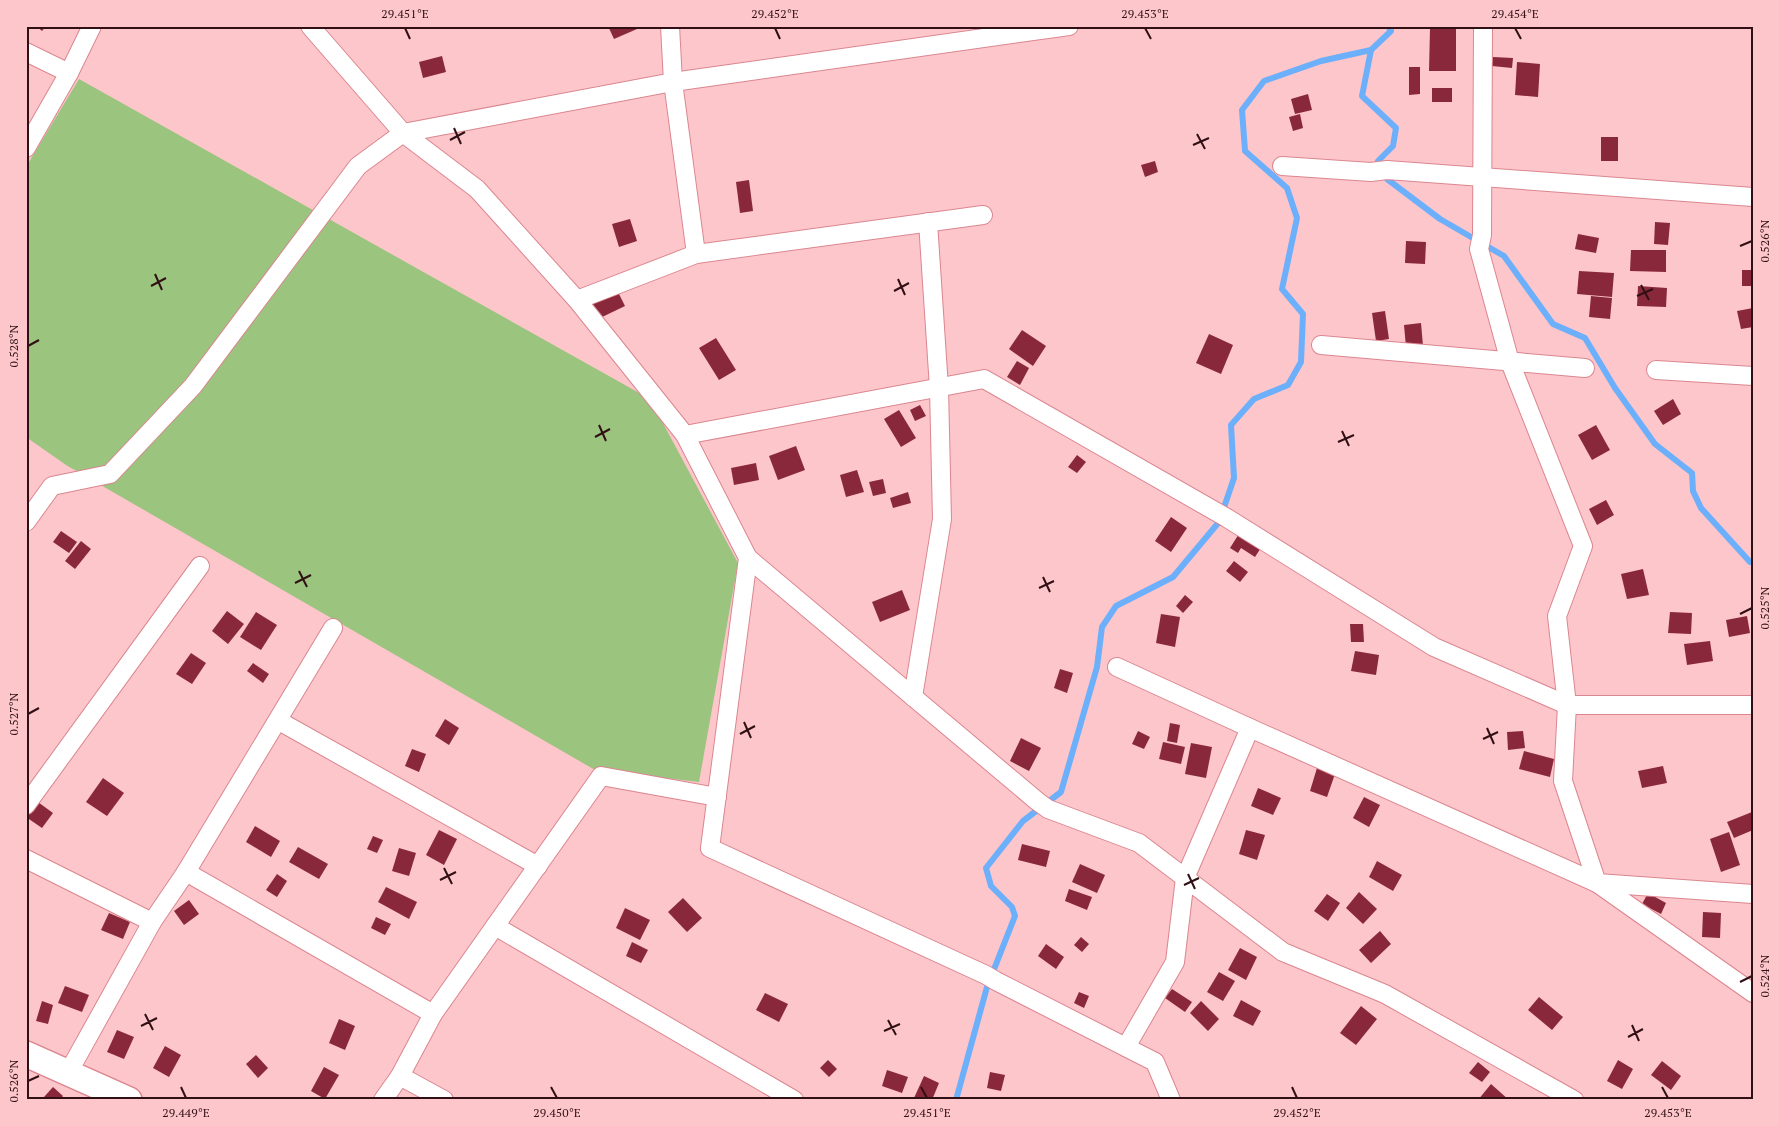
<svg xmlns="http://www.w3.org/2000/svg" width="1779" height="1126" font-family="'PT Serif',serif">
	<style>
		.green { fill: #9bc47f }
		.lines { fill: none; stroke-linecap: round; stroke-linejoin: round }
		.stream { stroke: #6caffb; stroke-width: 6 }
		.building { fill: #89283b }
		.street-casing { stroke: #db868f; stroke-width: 20 }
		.secondary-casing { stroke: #db868f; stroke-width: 28 }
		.street { stroke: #fff; stroke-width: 18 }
		.secondary { stroke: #fff; stroke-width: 25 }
		.ticks { fill: none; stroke: #301015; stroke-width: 2 }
		.neatline { fill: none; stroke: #301015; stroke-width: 2 }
		.ticks-label { font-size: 12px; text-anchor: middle; fill: #301015 }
	</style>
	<rect width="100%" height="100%" fill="#fdc6cb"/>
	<polygon class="green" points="79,79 650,399 738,563 699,782 595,770 66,465 26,437 26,167"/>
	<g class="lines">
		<g class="stream">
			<polyline points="1388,26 1391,31 1371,50 1362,96 1396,128 1393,146 1378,161 1387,179 1440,219 1504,256 1553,324 1585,338 1615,388 1655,444 1692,473 1693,491 1701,508 1750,562 1753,562"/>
			<polyline points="956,1100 987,987 1015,916 1012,907 991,886 986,868 1023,821 1061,792 1097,667 1102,627 1116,606 1173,577 1219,522 1234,478 1231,425 1254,399 1288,385 1301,362 1303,314 1282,289 1297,218 1287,188 1245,151 1242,110 1264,81 1321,61 1371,50"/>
		</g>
	</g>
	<g class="building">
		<polygon points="36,26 46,26 42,31"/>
		<polygon points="608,26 636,26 637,29 614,39"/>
		<polygon points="1430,29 1456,29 1456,71 1429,71"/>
		<polygon points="442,56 446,72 423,78 419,62"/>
		<polygon points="1493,57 1513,58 1512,68 1492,66"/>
		<polygon points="1517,62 1540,64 1538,97 1515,95"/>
		<polygon points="1409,67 1420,67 1420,94 1409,95"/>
		<rect x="1432" y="88" width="20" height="14"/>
		<polygon points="1308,94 1312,110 1295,114 1291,99"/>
		<polygon points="1300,114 1303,128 1293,131 1289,117"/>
		<rect x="1601" y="137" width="17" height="24"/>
		<polygon points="1155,161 1158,172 1145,177 1141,165"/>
		<polygon points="749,180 753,211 740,213 736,182"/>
		<polygon points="630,219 637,241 619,247 612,224"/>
		<polygon points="1655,222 1670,223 1668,245 1654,244"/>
		<polygon points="1578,234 1599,238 1596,253 1575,249"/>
		<polygon points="1406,241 1426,242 1425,264 1405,263"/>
		<polygon points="1631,250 1666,250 1666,272 1630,271"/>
		<rect x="1742" y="270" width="11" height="16"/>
		<polygon points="1579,271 1614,273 1612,297 1577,294"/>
		<polygon points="1638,286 1667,288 1666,307 1637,306"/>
		<polygon points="617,290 625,306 598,319 590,303"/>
		<polygon points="1591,296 1612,298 1610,319 1589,317"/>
		<polygon points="1753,308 1753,327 1741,329 1737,311"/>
		<polygon points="1385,311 1389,339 1376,341 1372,313"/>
		<polygon points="1421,323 1423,346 1406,347 1404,325"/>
		<polygon points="1022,330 1046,346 1033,366 1009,349"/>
		<polygon points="1209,334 1233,345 1221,374 1196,363"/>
		<polygon points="716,338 736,370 719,380 699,348"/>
		<polygon points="1017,361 1029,368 1020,385 1007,377"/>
		<polygon points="1673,399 1681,414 1663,425 1654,411"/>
		<polygon points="920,405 926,416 915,421 910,410"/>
		<polygon points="899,410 916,438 901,447 884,419"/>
		<polygon points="1596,425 1610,450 1592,460 1578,435"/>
		<polygon points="796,446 805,470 778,480 769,456"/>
		<polygon points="1077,455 1086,462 1077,473 1068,467"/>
		<polygon points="756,463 759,480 734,485 731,468"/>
		<polygon points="857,470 864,492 846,497 840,475"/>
		<polygon points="883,479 886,493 873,496 869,482"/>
		<polygon points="908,492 911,503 893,508 890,498"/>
		<polygon points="1606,500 1614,515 1597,525 1589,509"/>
		<polygon points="1171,517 1187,528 1171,552 1155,541"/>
		<polygon points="1242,529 1264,543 1255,557 1241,548 1238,553 1230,548"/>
		<polygon points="61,531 77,542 69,553 53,542"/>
		<polygon points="81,541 91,549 75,569 65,561"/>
		<polygon points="1234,561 1248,572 1240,582 1226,571"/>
		<polygon points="1643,569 1649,595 1627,599 1621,574"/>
		<polygon points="902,590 910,610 880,622 872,602"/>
		<polygon points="1185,595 1193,602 1183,613 1176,606"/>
		<polygon points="227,611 244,624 228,644 212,631"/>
		<polygon points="256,612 277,625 261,650 240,637"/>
		<polygon points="1670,612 1692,613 1691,634 1668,633"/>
		<polygon points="1161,614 1180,617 1175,647 1156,643"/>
		<polygon points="1747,616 1750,633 1729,637 1726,620"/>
		<polygon points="1350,624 1363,624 1364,642 1351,642"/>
		<polygon points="1710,641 1713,661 1687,665 1684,644"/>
		<polygon points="1355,651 1379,655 1376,675 1351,671"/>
		<polygon points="191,653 206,663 192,684 176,674"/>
		<polygon points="253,663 269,674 263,683 247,671"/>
		<polygon points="1060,669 1073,673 1067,693 1054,688"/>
		<polygon points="445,719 459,728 449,745 435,736"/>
		<polygon points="1170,723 1180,725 1177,743 1167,741"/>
		<polygon points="1138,731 1150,737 1144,749 1132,744"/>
		<polygon points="1523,731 1525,748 1508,750 1507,732"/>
		<polygon points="1021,738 1041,748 1029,771 1010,761"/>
		<polygon points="1163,742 1185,747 1181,764 1159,759"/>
		<polygon points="1191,743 1212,747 1206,778 1185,774"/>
		<polygon points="412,749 426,754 419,772 405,766"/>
		<polygon points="1524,751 1554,759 1550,777 1519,769"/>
		<polygon points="1663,766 1667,783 1642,788 1638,771"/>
		<polygon points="1317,768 1335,774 1327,797 1310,791"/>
		<polygon points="103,778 124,793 107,816 86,802"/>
		<polygon points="1258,788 1281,798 1273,815 1251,806"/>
		<polygon points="31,797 53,813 42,828 26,817 26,802"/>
		<polygon points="1364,797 1380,805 1369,827 1353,818"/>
		<polygon points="1752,812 1753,830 1734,838 1727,822"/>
		<polygon points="255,826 280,841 271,857 246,842"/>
		<polygon points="439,830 457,839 444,865 426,855"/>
		<polygon points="1246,830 1265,835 1257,860 1239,854"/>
		<polygon points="1729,832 1740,865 1721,872 1710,839"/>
		<polygon points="373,836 383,840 377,853 367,849"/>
		<polygon points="1022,844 1050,851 1046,867 1018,860"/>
		<polygon points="298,847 328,864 319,879 289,862"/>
		<polygon points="399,848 416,853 409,876 392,871"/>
		<polygon points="1377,861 1402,875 1393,891 1369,877"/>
		<polygon points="1080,864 1105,875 1097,893 1072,882"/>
		<polygon points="277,874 287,881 277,897 266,890"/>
		<polygon points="386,887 417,902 409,919 378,902"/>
		<polygon points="1069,889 1092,897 1087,910 1065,901"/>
		<polygon points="1359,892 1377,909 1363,924 1346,908"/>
		<polygon points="1648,893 1666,903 1661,914 1642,904"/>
		<polygon points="1327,894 1340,903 1328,921 1314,911"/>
		<polygon points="683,898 702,918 687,932 668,912"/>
		<polygon points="189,900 199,914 184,925 174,911"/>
		<polygon points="625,908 650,920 640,940 616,928"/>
		<polygon points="1703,912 1721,913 1720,938 1702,937"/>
		<polygon points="109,913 130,922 123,939 101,930"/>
		<polygon points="376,917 391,924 385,935 371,928"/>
		<polygon points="1380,931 1391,944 1371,963 1359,950"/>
		<polygon points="1081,937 1089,944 1082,952 1074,945"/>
		<polygon points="632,942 648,950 641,963 626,956"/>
		<polygon points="1046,944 1064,957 1056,969 1038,956"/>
		<polygon points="1240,948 1257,957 1246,980 1228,970"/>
		<polygon points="1219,972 1235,981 1223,1001 1207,992"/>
		<polygon points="65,986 89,995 82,1012 58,1003"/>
		<polygon points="1172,989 1192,1002 1185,1012 1165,998"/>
		<polygon points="1079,992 1089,996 1084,1008 1074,1003"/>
		<polygon points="765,993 788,1004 779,1022 756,1010"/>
		<polygon points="1539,997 1563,1017 1552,1030 1528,1010"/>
		<polygon points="1241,1000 1261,1011 1253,1026 1233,1016"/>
		<polygon points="42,1001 53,1005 48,1024 36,1021"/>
		<polygon points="1201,1001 1219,1019 1208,1031 1190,1013"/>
		<polygon points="1361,1006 1377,1019 1356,1045 1340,1033"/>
		<polygon points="339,1019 355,1026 345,1050 329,1043"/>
		<polygon points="117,1030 134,1037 124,1059 107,1052"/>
		<polygon points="165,1046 181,1055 169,1077 153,1068"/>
		<polygon points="256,1055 268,1068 258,1078 246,1064"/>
		<polygon points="828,1060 837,1069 829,1077 820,1068"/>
		<polygon points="1618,1060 1633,1069 1622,1089 1607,1081"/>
		<polygon points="1662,1061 1681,1076 1671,1090 1651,1075"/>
		<polygon points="1478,1062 1490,1072 1482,1082 1469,1073"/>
		<polygon points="324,1067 339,1075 325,1099 311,1091"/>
		<polygon points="887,1070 908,1077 902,1093 882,1086"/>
		<polygon points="990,1072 1005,1075 1001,1091 987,1088"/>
		<polygon points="924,1076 939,1083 932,1100 914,1098"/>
		<polygon points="1491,1084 1509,1100 1478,1100"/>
		<polygon points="53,1087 63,1096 60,1100 48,1100 44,1097"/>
	</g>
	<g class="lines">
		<g class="street-casing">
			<g id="street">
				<polyline points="310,26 403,133 477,189 577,300 685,435 748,558 710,848 986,975 996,981 1155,1062 1171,1100"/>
				<polyline points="670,26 673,82 696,254"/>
				<polyline points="1483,26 1482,235 1479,249 1510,362 1583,546 1557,616 1567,705 1563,781 1597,883 1753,894"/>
				<polyline points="26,52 69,73"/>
				<polyline points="26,148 69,73 92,26"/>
				<polyline points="1282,166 1371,172 1387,170 1753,197"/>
				<polyline points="577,300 696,254 983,215"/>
				<polyline points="1321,345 1585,368"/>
				<polyline points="1656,370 1753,376"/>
				<polyline points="685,435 984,379 1227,518 1434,647 1567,705 1753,705"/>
				<polyline points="26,522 52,486 110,474 193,386 358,166 403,133 673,82 1069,26"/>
				<polyline points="748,558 1037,801 1048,809 1139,843 1283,952 1385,994 1574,1100"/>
				<polyline points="1117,667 1250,728 1597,883 1753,993"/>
				<polyline points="913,697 942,519 939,388 928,222"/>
				<polyline points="279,721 538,866"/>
				<polyline points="26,805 200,566"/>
				<polyline points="26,859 152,922"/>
				<polyline points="186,872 433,1014"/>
				<polyline points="495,926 794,1100"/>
				<polyline points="1126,1047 1175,962 1185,878 1250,728"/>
				<polyline points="68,1073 152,922 186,872 333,628"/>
				<polyline points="400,1076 444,1100"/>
				<polyline points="383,1100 400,1076 433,1014 601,776 717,797"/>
			</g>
		</g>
		<g class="secondary-casing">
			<polyline id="secondary" points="26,1054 129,1100"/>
		</g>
		<use href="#street" class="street"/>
		<use href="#secondary" class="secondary"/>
	</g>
	<path class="ticks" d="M405,28l5,11M775,28l5,11M1145,28l6,11M1515,28l6,11M454,128l7,16M1197,134l8,15M450,140l15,-8M1193,145l16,-7M1740,246l12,-5M155,274l7,16M898,279l7,16M1641,285l8,15M151,286l15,-8M894,291l15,-8M1637,296l16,-7M28,346l11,-6M599,425l7,16M1342,431l7,15M595,437l15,-8M1338,442l16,-7M299,571l8,16M1043,577l7,15M295,583l16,-8M1039,588l15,-7M1740,614l12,-6M28,714l11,-6M744,722l7,16M1487,728l7,16M740,734l15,-8M1483,739l15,-7M444,868l8,16M1188,874l7,15M440,880l16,-8M1184,885l15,-7M1740,982l12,-6M145,1014l8,16M888,1020l8,15M1632,1025l7,16M141,1026l16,-8M884,1031l16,-7M1628,1037l15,-8M28,1081l11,-5M181,1087l5,11M551,1087l6,11M921,1087l6,11M1292,1087l5,11M1662,1087l6,11"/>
	<rect width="1779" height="1126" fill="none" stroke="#fdc6cb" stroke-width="55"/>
	<rect x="28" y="28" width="1724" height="1070" class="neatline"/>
	<g class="ticks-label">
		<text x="405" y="18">29.451°E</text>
		<text x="775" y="18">29.452°E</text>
		<text x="1145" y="18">29.453°E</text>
		<text x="1515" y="18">29.454°E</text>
		<text transform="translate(1765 241) rotate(-90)" y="4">0.526°N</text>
		<text transform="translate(14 346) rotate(-90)" y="4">0.528°N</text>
		<text transform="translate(1765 608) rotate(-90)" y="4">0.525°N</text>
		<text transform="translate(14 714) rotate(-90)" y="4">0.527°N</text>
		<text transform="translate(1765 976) rotate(-90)" y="4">0.524°N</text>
		<text transform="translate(14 1081) rotate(-90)" y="4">0.526°N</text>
		<text x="186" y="1117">29.449°E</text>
		<text x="557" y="1117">29.450°E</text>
		<text x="927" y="1117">29.451°E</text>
		<text x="1297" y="1117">29.452°E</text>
		<text x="1668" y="1117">29.453°E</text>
	</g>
</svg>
